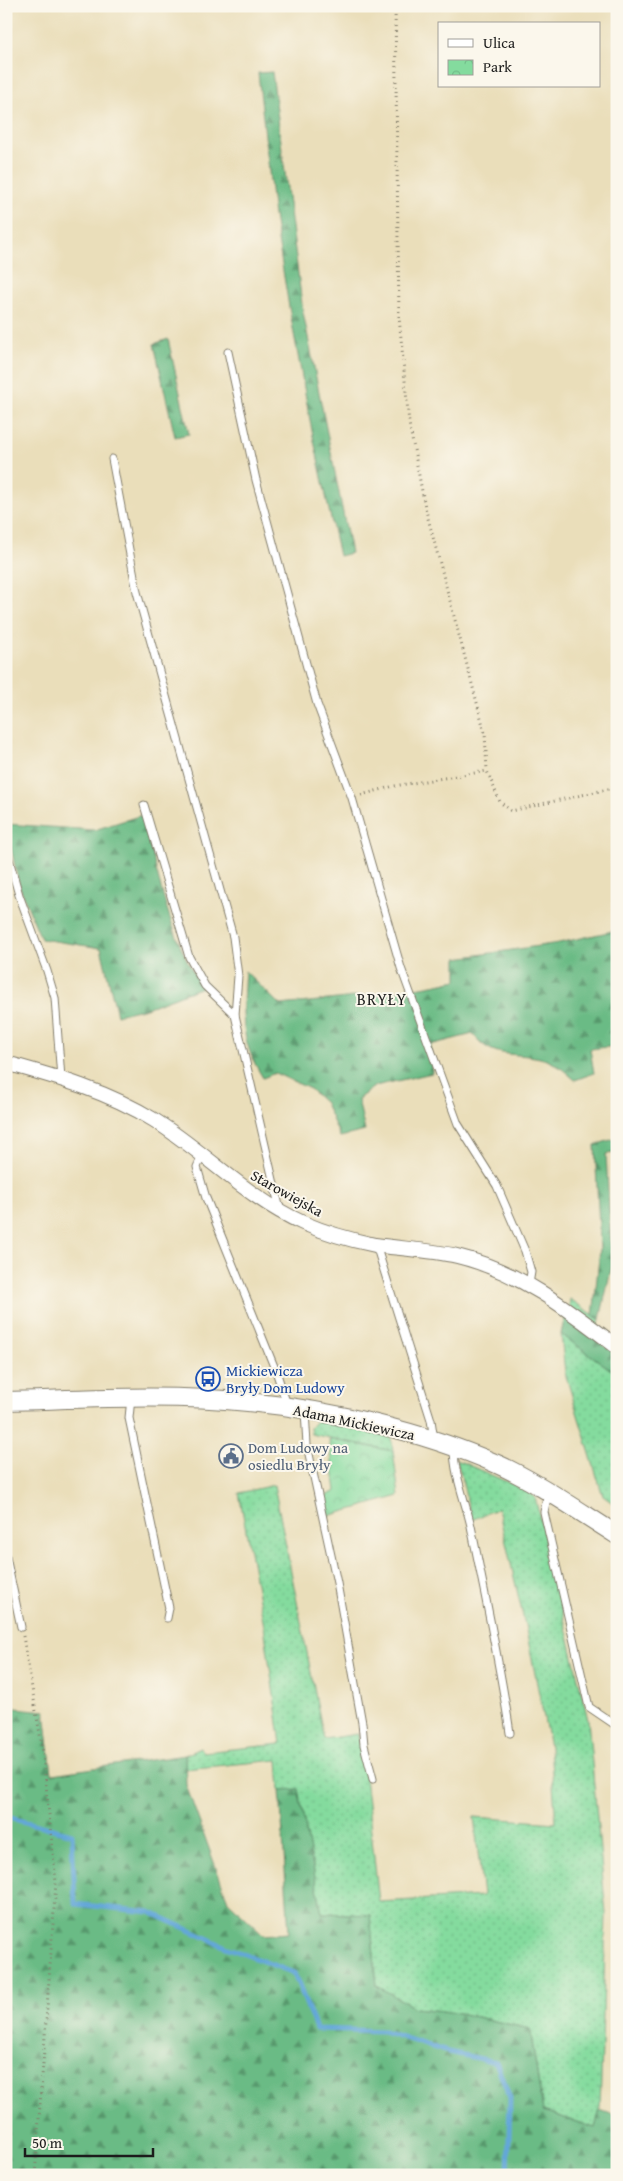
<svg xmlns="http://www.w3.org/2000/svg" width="623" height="2181" font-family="'Gentium Book Plus',serif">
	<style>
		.grass { fill: url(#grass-dots); stroke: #507c5d }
		.forest { fill: url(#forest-firs); stroke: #446c50 }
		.park { fill: url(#park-crowns); stroke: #507c5d }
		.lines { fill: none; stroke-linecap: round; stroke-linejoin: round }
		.stream { stroke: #64a7d8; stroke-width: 5 }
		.service-casing { stroke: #837d6b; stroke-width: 9 }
		.minor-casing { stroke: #837d6b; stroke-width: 16 }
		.tertiary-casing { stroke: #837d6b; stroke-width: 20 }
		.path { stroke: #837d6b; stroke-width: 3; stroke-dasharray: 1 4; stroke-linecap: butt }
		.service { stroke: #fff; stroke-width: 7 }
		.minor { stroke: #fff; stroke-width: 14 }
		.tertiary { stroke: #fff; stroke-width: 18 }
		.labels { text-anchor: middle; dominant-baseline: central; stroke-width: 4; stroke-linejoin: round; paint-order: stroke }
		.street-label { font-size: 15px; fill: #1c1c1c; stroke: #fbf7ec }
		.transit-label { font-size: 15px; fill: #164399; stroke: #fbf7ec; text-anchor: start }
		.service-label { font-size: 15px; fill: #4e5e75; stroke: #fbf7ec; text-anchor: start }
		.neighbourhood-label { font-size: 16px; letter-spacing: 1px; fill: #1c1c1c; stroke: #fbf7ec }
	</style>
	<defs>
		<pattern id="grass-dots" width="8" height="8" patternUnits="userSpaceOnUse" patternTransform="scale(1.25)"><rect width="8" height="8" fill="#84db9e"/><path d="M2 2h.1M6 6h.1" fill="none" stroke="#71bb88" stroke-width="1.8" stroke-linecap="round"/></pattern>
		<pattern id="forest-firs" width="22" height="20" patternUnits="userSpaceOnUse" patternTransform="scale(1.25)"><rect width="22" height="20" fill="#6bbb85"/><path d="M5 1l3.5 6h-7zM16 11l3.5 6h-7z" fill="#57976c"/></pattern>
		<pattern id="park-crowns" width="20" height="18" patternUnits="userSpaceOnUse" patternTransform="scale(1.25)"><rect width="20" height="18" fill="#84db9e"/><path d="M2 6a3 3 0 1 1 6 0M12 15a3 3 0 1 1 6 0" fill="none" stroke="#71bb88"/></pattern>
	</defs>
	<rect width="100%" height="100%" fill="#fbf7ec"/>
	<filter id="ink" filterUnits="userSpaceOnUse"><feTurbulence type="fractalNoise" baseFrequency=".02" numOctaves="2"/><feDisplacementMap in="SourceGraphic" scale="10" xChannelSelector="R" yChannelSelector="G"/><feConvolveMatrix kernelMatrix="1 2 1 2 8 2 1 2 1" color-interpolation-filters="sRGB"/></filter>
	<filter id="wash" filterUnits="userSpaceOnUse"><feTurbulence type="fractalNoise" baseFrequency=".0096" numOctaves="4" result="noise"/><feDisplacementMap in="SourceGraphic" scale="20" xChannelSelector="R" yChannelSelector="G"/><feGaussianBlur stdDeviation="1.12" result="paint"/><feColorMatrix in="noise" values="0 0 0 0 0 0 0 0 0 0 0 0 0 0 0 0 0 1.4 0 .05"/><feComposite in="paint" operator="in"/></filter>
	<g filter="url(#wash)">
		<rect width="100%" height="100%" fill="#eadeba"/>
		<g class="grass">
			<polygon points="570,1299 600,1319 598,1328 569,1306"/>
			<polygon points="561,1334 617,1374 617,1506 603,1496 565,1373"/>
			<polygon points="316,1421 382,1435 391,1438 393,1451 311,1434 310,1428"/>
			<polygon points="457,1460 523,1489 535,1497 588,1720 606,1914 600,2110 595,2128 543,2111 530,2029 459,2013 415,2008 377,1986 370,1915 322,1913 298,1790 280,1790 278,1760 185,1769 185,1755 200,1748 203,1752 281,1744 264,1626 239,1493 274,1485 324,1739 358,1734 363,1759 379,1902 483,1896 474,1817 556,1823 550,1747 525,1625 498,1508 472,1520"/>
		</g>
		<g class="forest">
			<polygon points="272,72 303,312 351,553 339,556 313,436 289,307 274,216 258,73"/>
			<polygon points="168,339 189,434 175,437 154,344"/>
			<path d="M142,815c16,59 27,121 60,172l-56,21 -29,7 -16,-67 -60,-9 -22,-54 -13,-61 88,6z"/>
			<path d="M617,930v116l-27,3 4,24 -19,7c-10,-9 -21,-19 -35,-22 -28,-6 -49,1 -67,-24l-43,11 2,28 -57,13 -17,13 7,32 -25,6 -15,-34 -15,-14 -35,-16 -12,5c-24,-39 -21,-63 -18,-107l35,34c59,-6 119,-12 177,-25v-22l102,-15z"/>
			<polygon points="617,1138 617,1153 606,1154 612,1265 600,1319 593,1316 600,1249 595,1145"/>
			<polygon points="565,1316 617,1355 617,1374 561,1334"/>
			<polygon points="6,1707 45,1711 52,1774 185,1755 186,1785 228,1901 264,1935 289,1933 280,1790 298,1789 322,1913 370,1915 377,1986 415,2008 459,2013 530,2029 543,2111 595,2128 600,2110 617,2116 617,2175 6,2175"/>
		</g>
		<polygon class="park" points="329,1439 393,1451 399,1496 328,1516 324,1497 336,1491"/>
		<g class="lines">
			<polyline class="stream" points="6,1817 72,1834 75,1904 150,1912 226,1947 294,1973 316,2029 383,2031 448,2052 496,2062 510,2098 508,2175"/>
		</g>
	</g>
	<g filter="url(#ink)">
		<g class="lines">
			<g class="service-casing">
				<g id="service">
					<polyline points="228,352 256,480 317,704 352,798 401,968 458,1124 497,1186 525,1251 531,1272 529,1284"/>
					<polyline points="112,459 137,592 233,937 238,976 235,1015 280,1210"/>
					<polyline points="144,805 189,957 205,986 235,1015"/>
					<polyline points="6,849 19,895 47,971 55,998 61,1078"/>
					<polyline points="202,1156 197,1167 206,1198 277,1374 287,1405"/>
					<polyline points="376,1245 431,1420 434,1440"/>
					<polyline points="131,1398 129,1418 169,1608 167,1618"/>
					<polyline points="305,1411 307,1445 337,1583 362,1723 364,1745 373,1779"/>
					<path d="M454,1448c0,27 11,52 17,78 14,69 29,138 39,207"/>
					<polyline points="548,1493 544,1512 589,1707 617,1726"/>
					<polyline points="6,1557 21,1627"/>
				</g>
			</g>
			<g class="minor-casing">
				<path id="minor" d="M6,1063c51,14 103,29 148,57 51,32 93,78 149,103 23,10 48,17 72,22 28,4 55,5 82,11 62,15 111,53 160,91"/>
			</g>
			<g class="tertiary-casing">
				<path id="tertiary" d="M6,1401c80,-2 162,-7 242,1 82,8 174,29 249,62 39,17 83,48 120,71"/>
			</g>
			<g class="path">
				<polyline points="395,6 399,317 409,423 425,507 485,733 487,771"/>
				<polyline points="361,795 394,786 487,771 500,802 511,811 617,787"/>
				<polyline points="23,1636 42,1746 56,1882 35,2175"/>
			</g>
			<use href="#service" class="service"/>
			<use href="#minor" class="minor"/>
			<use href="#tertiary" class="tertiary"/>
		</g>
	</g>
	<defs>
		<g id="bus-ring" transform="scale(1.25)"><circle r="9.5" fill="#fbf7ec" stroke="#1a4fb4" stroke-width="1.5"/><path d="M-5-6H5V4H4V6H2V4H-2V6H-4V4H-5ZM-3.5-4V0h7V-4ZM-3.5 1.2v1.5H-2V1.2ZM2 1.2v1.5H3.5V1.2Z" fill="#1a4fb4"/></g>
		<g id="civic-ring" transform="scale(1.25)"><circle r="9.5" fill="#fbf7ec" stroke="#5c6f8a" stroke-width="1.5"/><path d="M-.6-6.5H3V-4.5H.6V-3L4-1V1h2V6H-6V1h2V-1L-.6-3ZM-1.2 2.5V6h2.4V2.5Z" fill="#5c6f8a"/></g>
	</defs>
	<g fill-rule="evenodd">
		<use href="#bus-ring" x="208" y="1379"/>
		<use href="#civic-ring" x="231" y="1456"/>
	</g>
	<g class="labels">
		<g class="street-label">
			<text transform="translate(287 1193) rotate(29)">Starowiejska</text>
			<text transform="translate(354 1422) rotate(12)">Adama Mickiewicza</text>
		</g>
		<g class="transit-label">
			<text x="226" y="1370">Mickiewicza<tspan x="226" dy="17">Bryły Dom Ludowy</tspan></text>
		</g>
		<g class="service-label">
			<text x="248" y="1447">Dom Ludowy na<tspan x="248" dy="17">osiedlu Bryły</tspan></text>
		</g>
		<g class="neighbourhood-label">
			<text x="382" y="999">BRYŁY</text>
		</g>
	</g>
	<rect width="623" height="2181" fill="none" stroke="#fbf7ec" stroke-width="25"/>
	<rect x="438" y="22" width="162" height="65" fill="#fbf7ec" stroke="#a29f99"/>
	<rect x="448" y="39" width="25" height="8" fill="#ffffff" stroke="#a29f99"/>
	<text x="483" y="48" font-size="15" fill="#1c1c1c">Ulica</text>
	<rect x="448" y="60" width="25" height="15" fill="url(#park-crowns)" stroke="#a29f99"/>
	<text x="483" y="72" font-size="15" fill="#1c1c1c">Park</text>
	<path d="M25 2148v8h128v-8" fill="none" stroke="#1c1c1c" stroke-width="2.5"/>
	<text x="32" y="2148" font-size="15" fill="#1c1c1c" stroke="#fbf7ec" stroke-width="4" paint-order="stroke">50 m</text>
</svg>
